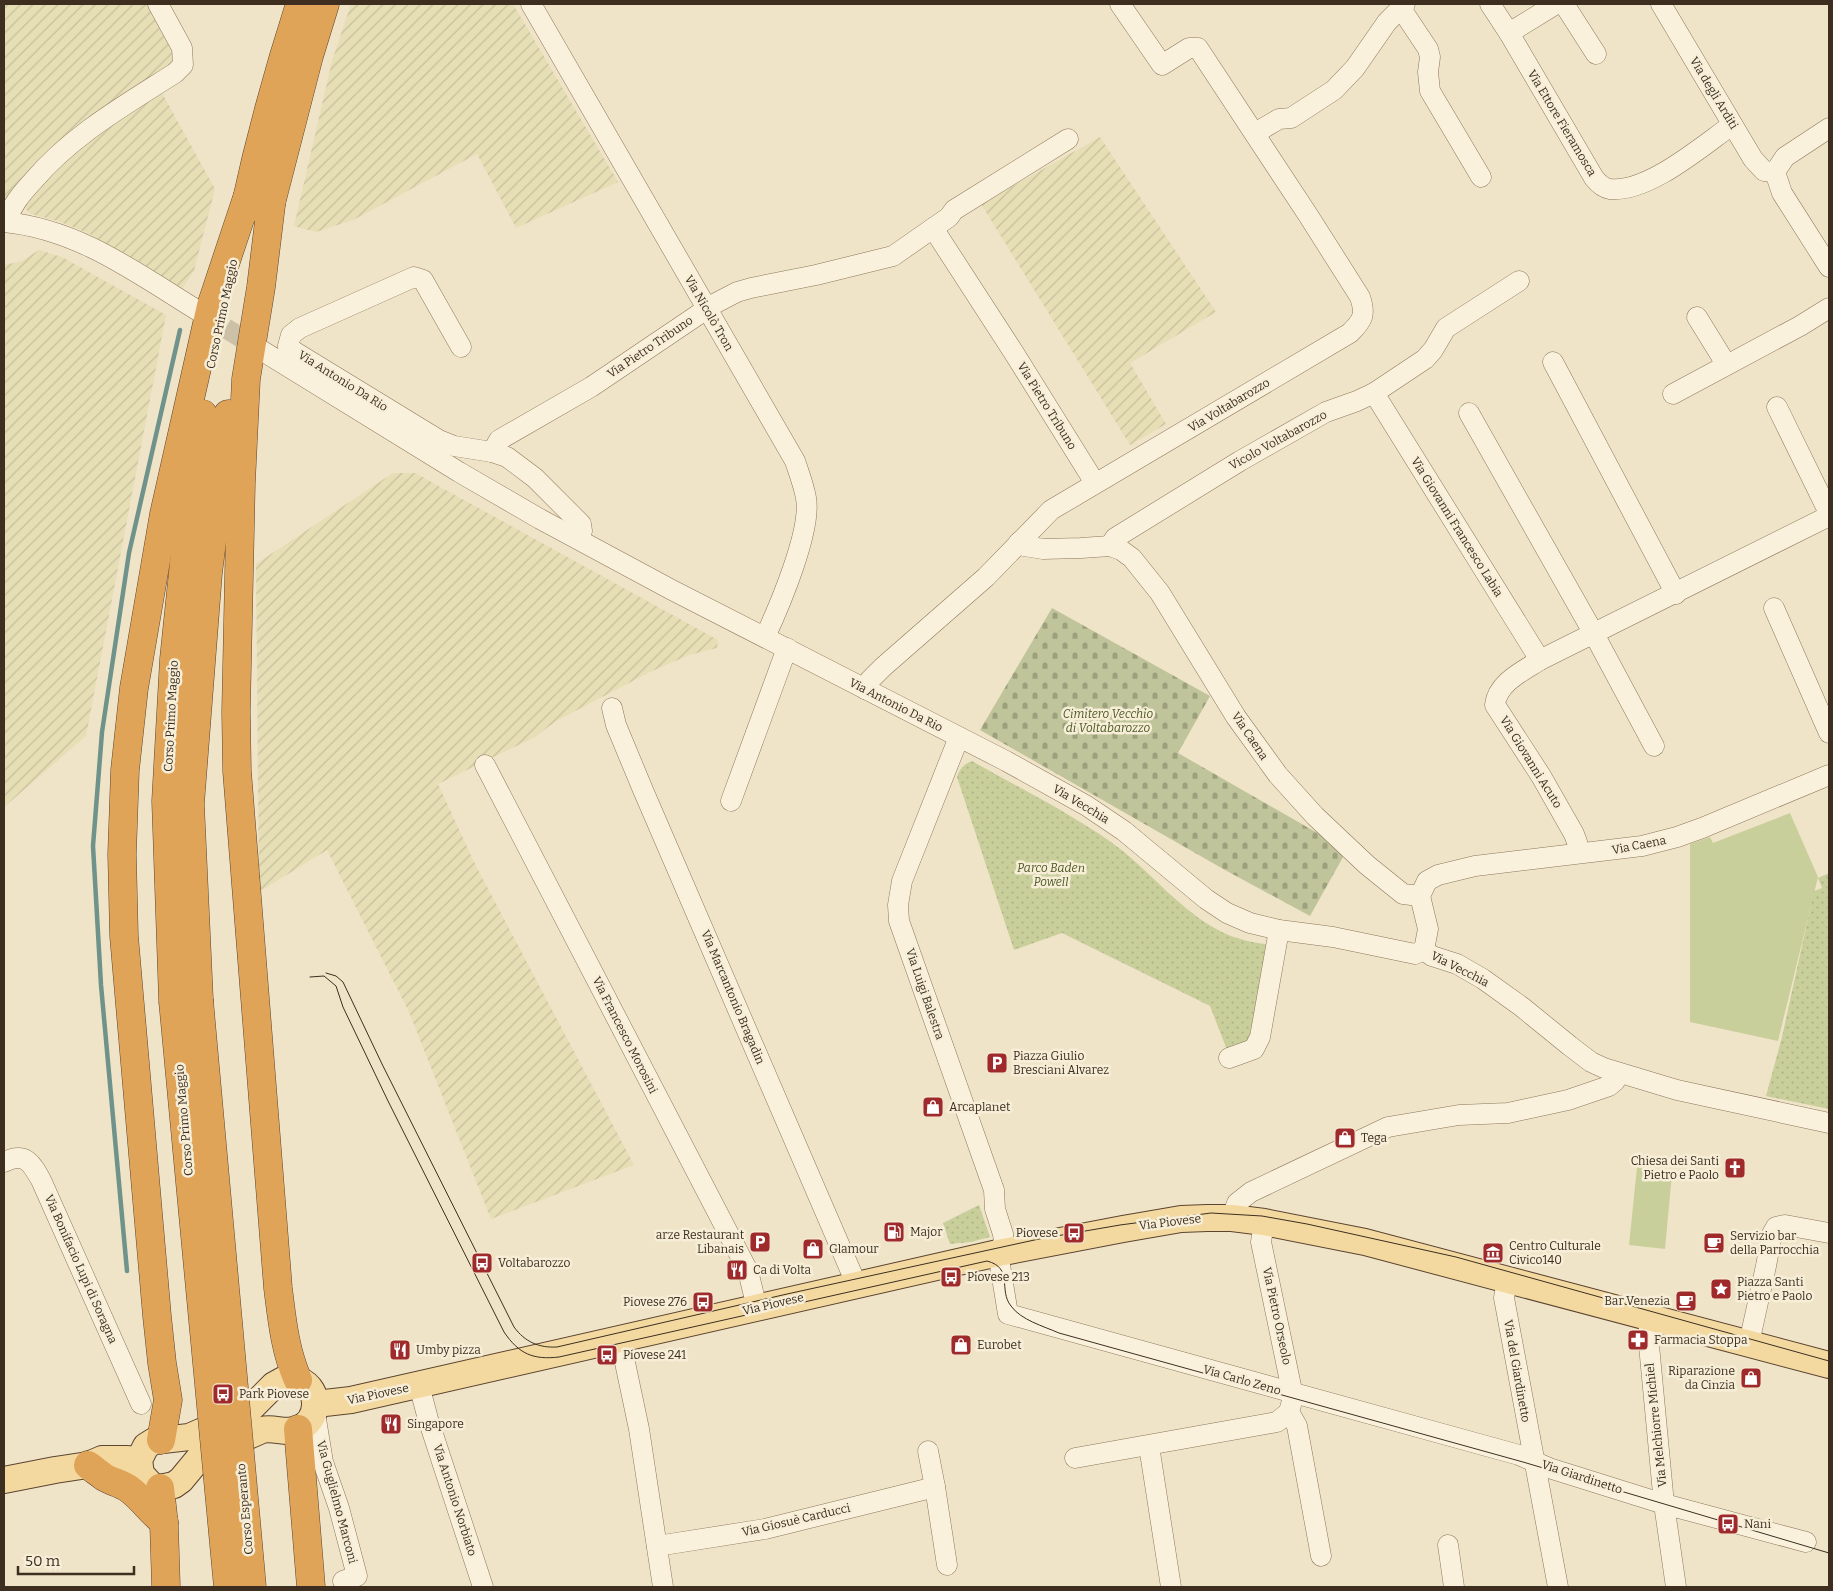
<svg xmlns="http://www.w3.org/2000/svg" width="1833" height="1591" font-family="Bitter,serif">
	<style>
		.farmland { fill: url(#farmland-furrows) }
		.grass { fill: #c9cf9b }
		.cemetery { fill: url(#cemetery-stones) }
		.park { fill: url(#park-dots) }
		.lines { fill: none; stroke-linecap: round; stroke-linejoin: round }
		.stream { stroke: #6f938a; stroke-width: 4.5 }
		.minor-tunnel { stroke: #ccc0a6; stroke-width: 20; stroke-dasharray: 20 10; stroke-linecap: butt }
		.minor-casing { stroke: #8d765c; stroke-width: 21 }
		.major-casing { stroke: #5b4430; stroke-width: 28 }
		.highway-casing { stroke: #5b4430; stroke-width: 29 }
		.minor { stroke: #faf1dc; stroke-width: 20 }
		.major { stroke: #f3d9a0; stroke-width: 26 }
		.highway { stroke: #e0a458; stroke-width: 28 }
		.tram { stroke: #3d2e20; stroke-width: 1 }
		.highway-bridge-casing { stroke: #5b4430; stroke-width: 29; stroke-linecap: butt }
		.highway-bridge { stroke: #e0a458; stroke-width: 28 }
		.labels { text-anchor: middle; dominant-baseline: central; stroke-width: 5; stroke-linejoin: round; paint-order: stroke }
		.street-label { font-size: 12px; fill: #3d2e20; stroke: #f7eed8 }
		.park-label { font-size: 12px; font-style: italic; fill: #4d5a26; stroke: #f7eed8 }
		.poi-label { font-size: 12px; fill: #3d2e20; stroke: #f7eed8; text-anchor: start }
	</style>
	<defs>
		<pattern id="farmland-furrows" width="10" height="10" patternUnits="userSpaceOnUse" patternTransform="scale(1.25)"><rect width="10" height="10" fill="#e6deb5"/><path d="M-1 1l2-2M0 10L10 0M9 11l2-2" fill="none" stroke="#c6bf9b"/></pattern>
		<pattern id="cemetery-stones" width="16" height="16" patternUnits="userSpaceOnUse" patternTransform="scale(1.25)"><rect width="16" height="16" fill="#bfc49a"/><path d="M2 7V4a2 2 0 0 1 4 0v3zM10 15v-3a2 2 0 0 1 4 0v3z" fill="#9ca07d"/></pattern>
		<pattern id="park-dots" width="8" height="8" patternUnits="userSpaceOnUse" patternTransform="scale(1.25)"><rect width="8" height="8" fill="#c9cf9b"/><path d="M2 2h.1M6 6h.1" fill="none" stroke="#aeb285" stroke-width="1.8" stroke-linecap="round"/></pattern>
	</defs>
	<rect width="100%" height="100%" fill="#f0e4c8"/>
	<g class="farmland">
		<polygon points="4,4 150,4 178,62 4,199"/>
		<polygon points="351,4 513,4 618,182 516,228 477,154 353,220 316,232 294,226 332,61"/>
		<polygon points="162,93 215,189 194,271 182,289 90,234 58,221 31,214 26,209 26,204 59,165 128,112"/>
		<polygon points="1100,137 1216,312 1130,363 1166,424 1130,445 981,204"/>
		<polygon points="39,250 62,257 166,315 86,736 4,807 4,265 22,261"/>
		<polygon points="393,473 415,473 718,640 717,648 689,655 652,671 556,721 535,737 438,784 475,864 634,1165 491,1219 409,1012 327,850 259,892 256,564"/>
	</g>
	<g class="grass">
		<polygon points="1790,813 1818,877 1778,1041 1690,1022 1690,844 1710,837 1713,843"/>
		<polygon points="1637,1167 1672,1174 1665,1249 1629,1245"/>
	</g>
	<polygon class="cemetery" points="1052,608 1210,696 1178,753 1347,850 1310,916 1225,870 980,730"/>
	<g class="park">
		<path d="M972,761c46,26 96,51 139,81 39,28 69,70 113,91 15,7 31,10 48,12l-25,101 -20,4 -17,-44 -148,-73 -48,17 -57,-173c3,-9 7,-13 15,-16z"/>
		<polygon points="1829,873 1829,1109 1766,1096 1782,1037 1814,891 1822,888 1818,878"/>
		<polygon points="979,1205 990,1237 971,1242 950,1244 943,1223"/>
	</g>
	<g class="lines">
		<polyline class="stream" points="127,1271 101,985 93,846 102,732 129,553 180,330"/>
		<polyline class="minor-tunnel" points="200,312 256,347"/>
		<g class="minor-casing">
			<g id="minor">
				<path d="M531,4l264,457c4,12 9,25 11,37 6,32 -27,109 -41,139"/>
				<path d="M1490,4l19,29 85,145c4,5 9,10 16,11 38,4 92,-43 122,-64"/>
				<polyline points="1564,4 1596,54"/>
				<polyline points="1661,4 1753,159 1764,171 1775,172"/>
				<polyline points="1400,7 1428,49 1430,57 1428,72 1430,91 1481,177"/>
				<polyline points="1509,33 1556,4"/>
				<polyline points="1829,128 1785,157 1775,172 1782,193 1829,267"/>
				<polyline points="1255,133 1279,119 1291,118 1334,90 1355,68 1387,22 1405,4"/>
				<path d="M4,222c75,7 134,52 196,90"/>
				<path d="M6,222c5,-16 15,-28 27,-41 39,-46 92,-76 142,-108l8,-8 -1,-17 -24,-44"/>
				<polyline points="933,228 1014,353 1095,483"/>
				<polyline points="1697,317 1726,364"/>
				<polyline points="256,347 459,472 540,519 672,590 1006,761 1087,806 1124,831 1206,899 1227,913 1250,923 1279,930 1333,937 1415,954 1424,950"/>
				<polyline points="461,347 423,280 414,277 300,328 291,335 288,346 295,352 439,440 454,446 492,452 507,457 535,478 581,524 582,531 578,539"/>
				<polyline points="1553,362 1676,594"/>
				<polyline points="1374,393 1540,660"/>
				<polyline points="1673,394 1800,326 1829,308"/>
				<polyline points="1777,407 1829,513"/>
				<polyline points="1469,413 1594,634 1654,746"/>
				<polyline points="492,452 499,440 591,387 714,304 737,292 751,288 816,275 893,256 949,217 954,210 1068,139"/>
				<polyline points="1019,542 1024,546 1043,549 1081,548 1110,546 1121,550 1132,558 1160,593 1236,717 1278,775 1315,816 1367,865 1403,894 1420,896"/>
				<polyline points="1110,546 1115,538 1240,461 1326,412 1357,401 1374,393 1425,359 1433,350 1446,328 1519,281"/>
				<polyline points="1774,608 1829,733"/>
				<path d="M865,689l5,-9 13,-13 103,-90 65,-67 299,-177c13,-13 16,-18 10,-36l-52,-82 -110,-167h-9l-27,17 -42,-61"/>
				<polyline points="612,708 616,725 643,790 852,1274 855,1286"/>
				<polyline points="959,737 902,881 898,905 899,921 994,1190 995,1209 1003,1234 1004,1242 998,1253 1008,1314 1519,1455 1549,1468 1664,1504 1806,1542"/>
				<polyline points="485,765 748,1271 757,1308"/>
				<polyline points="731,801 787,648"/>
				<path d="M1579,853l-2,-11 -3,-8 -33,-58 -46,-71c2,-22 28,-34 45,-45l289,-144"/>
				<polyline points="1424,950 1428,929 1420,896 1427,881 1438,875 1475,866 1642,846 1677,837 1702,828 1829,775"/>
				<polyline points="1424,950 1432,956 1457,964 1483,979 1522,1007 1570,1046 1591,1062 1604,1068 1677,1090 1829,1123"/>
				<polyline points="1229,1058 1254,1049 1260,1037 1279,930"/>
				<path d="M4,1162c21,-10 27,0 37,18l100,224"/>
				<polyline points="1232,1218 1237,1203 1251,1192 1388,1127 1459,1115 1508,1113 1568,1100 1609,1086 1615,1081 1618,1073"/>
				<polyline points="1264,1222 1261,1242 1291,1386 1292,1401 1289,1412 1297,1426 1321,1556"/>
				<polyline points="1507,1280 1504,1298 1558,1587"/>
				<polyline points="1651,1317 1648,1335 1664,1504 1676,1587"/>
				<polyline points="620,1339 639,1429 663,1587"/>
				<polyline points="1749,1343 1766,1266 1772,1234 1776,1227 1785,1225 1829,1233"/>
				<polyline points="419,1385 428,1419 483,1587"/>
				<polyline points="315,1413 323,1462 339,1508 357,1576 343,1581"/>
				<polyline points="1149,1446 1171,1587"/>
				<polyline points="928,1451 935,1487"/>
				<polyline points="1075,1458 1277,1422 1289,1412"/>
				<polyline points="1448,1545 1454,1587"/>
				<polyline points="657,1546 765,1529 935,1487 947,1565"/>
			</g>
		</g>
		<g class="major-casing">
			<g id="major">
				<path d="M283,1380c5,0 11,-2 16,0 23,10 20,41 -1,49 -12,5 -24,-2 -36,1l-62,27 -19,23 -7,5 -14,3 -7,-1 -12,-13 -2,-14 7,-14 8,-5 35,-4 53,-23 10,-7 22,-22z"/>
				<polyline points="316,1404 351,1400 998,1253 1123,1229 1181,1219 1207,1218 1232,1218 1264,1222 1365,1242 1829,1365"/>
				<polyline points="4,1480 55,1470 88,1465 102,1459 126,1459 139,1460"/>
			</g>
		</g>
		<g class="highway-casing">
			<g id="highway">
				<path d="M272,197l-11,90 -15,92 -5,104 -5,229 1,59 41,517c4,32 7,63 20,92"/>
				<path d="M244,212c15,-70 34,-140 56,-208"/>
				<polyline points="268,215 309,56 325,4"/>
				<polyline points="199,1000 190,804 208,573 228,414"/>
				<polyline points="173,1001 166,801 174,659 187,534 203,414"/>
				<polyline points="298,1429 311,1587"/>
				<polyline points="161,1440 168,1400 162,1363 157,1316 124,936 122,854 125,770 134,688 164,514 211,306 248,195"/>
				<path d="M88,1465c5,4 11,8 16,12 8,5 17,6 25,12 14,10 22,24 35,33"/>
				<polyline points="160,1488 164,1524 166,1587"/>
			</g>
		</g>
		<use href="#minor" class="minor"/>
		<use href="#major" class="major"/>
		<use href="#highway" class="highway"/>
		<g class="tram">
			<path d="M326,973l10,3 7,6 39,82 132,263c11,15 25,21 43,20l230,-53 252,-55 81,-14 91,-12 51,3 45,8 149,33 373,104"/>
			<path d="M310,977l14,-1 12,10 7,21 45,94 116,231c15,22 29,28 55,25l428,-96c27,7 11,29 24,45 10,14 32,20 48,27l464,129 306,91"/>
		</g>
		<g class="highway-bridge-casing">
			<g id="highway-bridge">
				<polyline points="199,1000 252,1587"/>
				<polyline points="173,1001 228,1587"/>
			</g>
		</g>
		<use href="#highway-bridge" class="highway-bridge"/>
	</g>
	<defs>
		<g id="parking-square" transform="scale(1.125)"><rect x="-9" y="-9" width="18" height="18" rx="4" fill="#9e2a2b" stroke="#f7eed8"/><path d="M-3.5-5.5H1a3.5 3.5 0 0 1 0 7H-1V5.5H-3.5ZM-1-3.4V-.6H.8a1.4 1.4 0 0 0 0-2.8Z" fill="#fff"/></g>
		<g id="shop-square" transform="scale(1.125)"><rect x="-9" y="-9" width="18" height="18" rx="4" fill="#9e2a2b" stroke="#f7eed8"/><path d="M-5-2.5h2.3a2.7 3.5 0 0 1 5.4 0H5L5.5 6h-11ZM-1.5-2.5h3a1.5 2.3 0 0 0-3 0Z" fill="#fff"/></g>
		<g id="church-square" transform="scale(1.125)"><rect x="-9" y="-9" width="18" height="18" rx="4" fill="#9e2a2b" stroke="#f7eed8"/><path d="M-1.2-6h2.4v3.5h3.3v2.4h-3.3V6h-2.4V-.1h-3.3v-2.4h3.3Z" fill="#fff"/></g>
		<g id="fuel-square" transform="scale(1.125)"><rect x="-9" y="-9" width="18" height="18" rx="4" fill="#9e2a2b" stroke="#f7eed8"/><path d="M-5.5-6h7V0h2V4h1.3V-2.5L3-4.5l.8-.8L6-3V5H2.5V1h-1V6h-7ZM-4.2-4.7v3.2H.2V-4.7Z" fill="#fff"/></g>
		<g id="bus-square" transform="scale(1.125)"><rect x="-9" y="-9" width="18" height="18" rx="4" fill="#9e2a2b" stroke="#f7eed8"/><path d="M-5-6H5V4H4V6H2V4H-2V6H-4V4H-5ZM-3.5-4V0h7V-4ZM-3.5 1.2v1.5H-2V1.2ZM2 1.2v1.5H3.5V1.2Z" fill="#fff"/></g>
		<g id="cafe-square" transform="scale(1.125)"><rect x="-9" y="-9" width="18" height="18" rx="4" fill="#9e2a2b" stroke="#f7eed8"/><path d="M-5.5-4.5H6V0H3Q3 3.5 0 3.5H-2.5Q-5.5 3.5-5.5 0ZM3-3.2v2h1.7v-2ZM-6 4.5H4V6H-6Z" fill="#fff"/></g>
		<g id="museum-square" transform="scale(1.125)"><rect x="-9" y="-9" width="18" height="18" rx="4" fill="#9e2a2b" stroke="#f7eed8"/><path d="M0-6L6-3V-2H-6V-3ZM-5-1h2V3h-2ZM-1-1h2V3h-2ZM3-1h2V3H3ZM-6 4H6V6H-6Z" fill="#fff"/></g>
		<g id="restaurant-square" transform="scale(1.125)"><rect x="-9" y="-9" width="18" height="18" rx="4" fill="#9e2a2b" stroke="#f7eed8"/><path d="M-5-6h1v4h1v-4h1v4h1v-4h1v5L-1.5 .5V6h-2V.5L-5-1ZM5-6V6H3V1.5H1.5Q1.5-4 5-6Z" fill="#fff"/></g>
		<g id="sight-square" transform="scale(1.125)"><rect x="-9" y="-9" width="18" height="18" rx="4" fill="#9e2a2b" stroke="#f7eed8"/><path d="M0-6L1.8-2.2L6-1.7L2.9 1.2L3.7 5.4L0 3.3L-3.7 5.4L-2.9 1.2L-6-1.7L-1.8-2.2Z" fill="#fff"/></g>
		<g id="pharmacy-square" transform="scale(1.125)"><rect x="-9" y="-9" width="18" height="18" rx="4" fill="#9e2a2b" stroke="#f7eed8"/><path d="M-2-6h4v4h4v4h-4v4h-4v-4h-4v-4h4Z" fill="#fff"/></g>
	</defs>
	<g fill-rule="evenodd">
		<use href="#parking-square" x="997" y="1063"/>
		<use href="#shop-square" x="933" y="1107"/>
		<use href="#shop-square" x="1345" y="1138"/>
		<use href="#church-square" x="1735" y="1168"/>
		<use href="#fuel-square" x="894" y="1232"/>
		<use href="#bus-square" x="1074" y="1233"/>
		<use href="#parking-square" x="760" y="1242"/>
		<use href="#cafe-square" x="1714" y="1243"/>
		<use href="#shop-square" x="813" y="1249"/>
		<use href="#museum-square" x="1493" y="1253"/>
		<use href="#bus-square" x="482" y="1263"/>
		<use href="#restaurant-square" x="737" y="1270"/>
		<use href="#bus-square" x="951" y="1277"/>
		<use href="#sight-square" x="1721" y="1289"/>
		<use href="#cafe-square" x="1686" y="1301"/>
		<use href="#bus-square" x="703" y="1302"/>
		<use href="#pharmacy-square" x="1638" y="1340"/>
		<use href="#shop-square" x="961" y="1345"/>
		<use href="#restaurant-square" x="400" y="1350"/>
		<use href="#bus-square" x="607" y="1355"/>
		<use href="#shop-square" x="1751" y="1378"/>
		<use href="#bus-square" x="223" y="1394"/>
		<use href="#restaurant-square" x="391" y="1424"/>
		<use href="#bus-square" x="1728" y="1524"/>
	</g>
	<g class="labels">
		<g class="street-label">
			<text transform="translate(1714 93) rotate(59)">Via degli Arditi</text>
			<text transform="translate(1562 123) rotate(59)">Via Ettore Fieramosca</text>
			<text transform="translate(709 313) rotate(60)">Via Nicolò Tron</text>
			<text transform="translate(222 314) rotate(-78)">Corso Primo Maggio</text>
			<text transform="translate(650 347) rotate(-34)">Via Pietro Tribuno</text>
			<text transform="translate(343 381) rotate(32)">Via Antonio Da Rio</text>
			<text transform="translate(1229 405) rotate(-31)">Via Voltabarozzo</text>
			<text transform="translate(1047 406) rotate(58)">Via Pietro Tribuno</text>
			<text transform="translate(1278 440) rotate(-29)">Vicolo Voltabarozzo</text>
			<text transform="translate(1457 527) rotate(58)">Via Giovanni Francesco Labia</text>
			<text transform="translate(896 705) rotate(27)">Via Antonio Da Rio</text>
			<text transform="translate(171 716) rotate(-87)">Corso Primo Maggio</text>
			<text transform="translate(1250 736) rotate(56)">Via Caena</text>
			<text transform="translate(1531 762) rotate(58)">Via Giovanni Acuto</text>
			<text transform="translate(1081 804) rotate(31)">Via Vecchia</text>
			<text transform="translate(1639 845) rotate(-11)">Via Caena</text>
			<text transform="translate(1460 969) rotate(27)">Via Vecchia</text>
			<text transform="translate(925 994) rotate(71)">Via Luigi Balestra</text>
			<text transform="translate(733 997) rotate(67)">Via Marcantonio Bragadin</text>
			<text transform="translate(625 1035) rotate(63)">Via Francesco Morosini</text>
			<text transform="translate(184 1120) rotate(-95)">Corso Primo Maggio</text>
			<text transform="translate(1170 1222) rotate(-7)">Via Piovese</text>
			<text transform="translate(81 1269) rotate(66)">Via Bonifacio Lupi di Soragna</text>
			<text transform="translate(773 1304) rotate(-13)">Via Piovese</text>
			<text transform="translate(1277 1316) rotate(78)">Via Pietro Orseolo</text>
			<text transform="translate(1517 1371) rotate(80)">Via del Giardinetto</text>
			<text transform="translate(1242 1380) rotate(16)">Via Carlo Zeno</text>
			<text transform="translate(378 1394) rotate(-12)">Via Piovese</text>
			<text transform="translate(1656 1425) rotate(-96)">Via Melchiorre Michiel</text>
			<text transform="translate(1582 1477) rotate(18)">Via Giardinetto</text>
			<text transform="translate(455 1500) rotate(72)">Via Antonio Norbiato</text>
			<text transform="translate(337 1502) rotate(75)">Via Guglielmo Marconi</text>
			<text transform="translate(245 1509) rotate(-95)">Corso Esperanto</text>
			<text transform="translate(796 1520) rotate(-13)">Via Giosuè Carducci</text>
		</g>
		<g class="park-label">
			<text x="1108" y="714">Cimitero Vecchio<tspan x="1108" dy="14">di Voltabarozzo</tspan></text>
			<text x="1051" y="868">Parco Baden<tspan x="1051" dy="14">Powell</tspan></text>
		</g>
		<g class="poi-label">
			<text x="1013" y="1056">Piazza Giulio<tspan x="1013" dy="14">Bresciani Alvarez</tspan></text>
			<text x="949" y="1107">Arcaplanet</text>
			<text x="1361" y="1138">Tega</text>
			<text x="1719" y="1161" text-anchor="end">Chiesa dei Santi<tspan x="1719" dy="14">Pietro e Paolo</tspan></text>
			<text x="910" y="1232">Major</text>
			<text x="1058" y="1233" text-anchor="end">Piovese</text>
			<text x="744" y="1235" text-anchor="end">arze Restaurant<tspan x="744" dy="14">Libanais</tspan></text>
			<text x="1730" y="1236">Servizio bar<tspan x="1730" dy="14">della Parrocchia</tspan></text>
			<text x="1509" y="1246">Centro Culturale<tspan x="1509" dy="14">Civico140</tspan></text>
			<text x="829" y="1249">Glamour</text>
			<text x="498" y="1263">Voltabarozzo</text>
			<text x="753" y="1270">Ca di Volta</text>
			<text x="967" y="1277">Piovese 213</text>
			<text x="1737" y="1282">Piazza Santi<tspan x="1737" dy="14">Pietro e Paolo</tspan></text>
			<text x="1670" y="1301" text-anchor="end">Bar Venezia</text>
			<text x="687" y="1302" text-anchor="end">Piovese 276</text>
			<text x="1654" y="1340">Farmacia Stoppa</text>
			<text x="977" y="1345">Eurobet</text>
			<text x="416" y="1350">Umby pizza</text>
			<text x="623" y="1355">Piovese 241</text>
			<text x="1735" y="1371" text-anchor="end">Riparazione<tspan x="1735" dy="14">da Cinzia</tspan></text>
			<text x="239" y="1394">Park Piovese</text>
			<text x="407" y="1424">Singapore</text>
			<text x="1744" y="1524">Nani</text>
		</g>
	</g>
	<rect width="1833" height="1591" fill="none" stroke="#3d2e20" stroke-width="10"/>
	<path d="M18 1566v8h116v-8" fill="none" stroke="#3d2e20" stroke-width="2.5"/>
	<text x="25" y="1566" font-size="15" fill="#3d2e20" stroke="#f7eed8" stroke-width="4" paint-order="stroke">50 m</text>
</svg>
